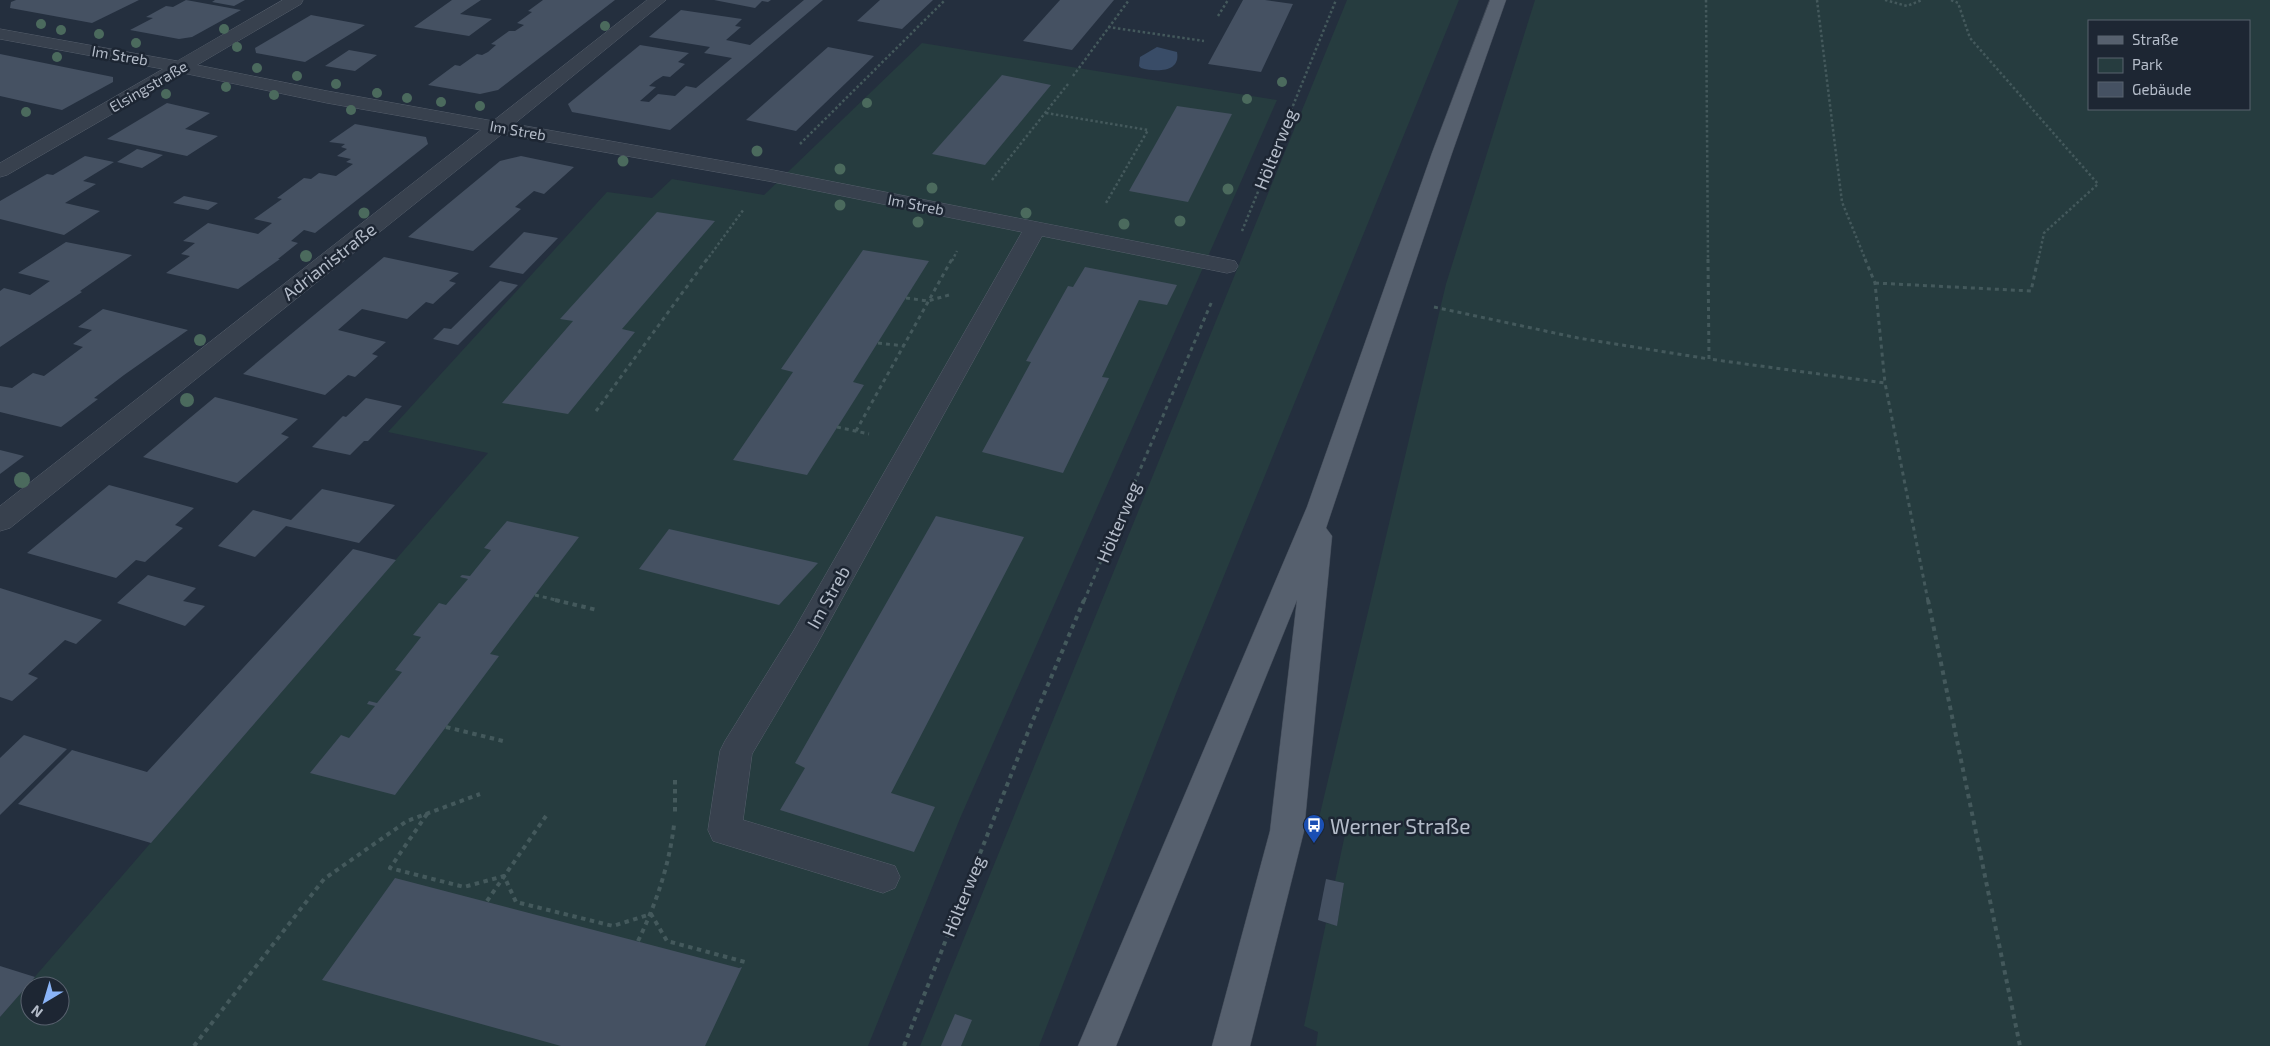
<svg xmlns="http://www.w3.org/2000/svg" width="2270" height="1046" font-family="'Exo 2',sans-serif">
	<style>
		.green { fill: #263c3f; fill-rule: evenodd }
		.water { fill: #394c67 }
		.building { fill: #455162 }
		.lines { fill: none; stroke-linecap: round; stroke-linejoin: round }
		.minor-casing { stroke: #565f6c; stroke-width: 1 }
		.major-casing { stroke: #414a57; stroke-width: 1 }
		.path-far2 { stroke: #44595c; stroke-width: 2.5; stroke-dasharray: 2.5 2.5; stroke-linecap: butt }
		.path-far1 { stroke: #44595c; stroke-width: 3; stroke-dasharray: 4 4; stroke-linecap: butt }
		.path { stroke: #44595c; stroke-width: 4; stroke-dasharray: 4.5 4.5; stroke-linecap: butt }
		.minor { fill: #38414e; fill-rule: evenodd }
		.major { fill: #56606e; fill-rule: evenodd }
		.tree { fill: #4b6a5d }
		.labels { text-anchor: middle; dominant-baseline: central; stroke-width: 5; stroke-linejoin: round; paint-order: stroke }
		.far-street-label { font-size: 15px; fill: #b4bcc9; stroke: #1d2633 }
		.street-label { font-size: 18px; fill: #b4bcc9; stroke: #1d2633 }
		.near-poi-label { font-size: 21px; fill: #b4bcc9; stroke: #1d2633; text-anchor: start }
	</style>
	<rect width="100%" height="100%" fill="#242f3e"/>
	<g class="green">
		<polygon points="1347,0 1459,0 1179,686 1039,1046 920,1046"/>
		<path d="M1535,0h735v1046h-954l2,-14 -14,-6 22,-103 11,2 7,-42 -9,-2 12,-56 -28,-7 127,-534zM2089,21h160v88h-160z"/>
		<path d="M922,43l355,57 -316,716 -93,230h-868v-29l488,-564 -100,-21 219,-240 45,6 20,-19 92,16zM30,986h30v30h-30z"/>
	</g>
	<path class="water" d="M1157,47l20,5c4,21 -22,20 -36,16l-2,-2 1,-9z"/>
	<g class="building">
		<polygon points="16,0 139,0 92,23 10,8 11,2"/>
		<polygon points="186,0 241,10 192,37 179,39 130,30 153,18 146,17 166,6 173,7"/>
		<polygon points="215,0 245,0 234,6 212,2"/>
		<polygon points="452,0 481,0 460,14 492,19 469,36 414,27"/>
		<polygon points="543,0 615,0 498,90 480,94 428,85 455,65 460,66 477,54 482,55 488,52 496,45 491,44 509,31 515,31 524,25 517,23 532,12 528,11"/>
		<polygon points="714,0 771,0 768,2 762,1 755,8"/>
		<polygon points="804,0 823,0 670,130 572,112 568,104 640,45 689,53 678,62 685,64 670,77 663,76 655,81 649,86 656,87 640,101 649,102 658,94 675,96 686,86 696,88 732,58 704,53 710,47 649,37 681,10 742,19 735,26 741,27 726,40 750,45"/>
		<polygon points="880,0 933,0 902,29 857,21"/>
		<polygon points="1060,0 1114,0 1072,50 1023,41"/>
		<polygon points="1243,0 1265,0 1293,4 1261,72 1208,64"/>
		<polygon points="311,15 365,25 305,62 256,53 255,48"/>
		<polygon points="828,47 874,56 796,131 746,120"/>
		<polygon points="349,50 377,55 355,71 325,66"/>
		<polygon points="0,54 113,77 113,82 62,110 0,96"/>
		<polygon points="1002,75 1051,85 985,165 932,154"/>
		<polygon points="167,103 210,113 185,129 218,136 187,156 107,139"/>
		<polygon points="1177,106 1232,114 1188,202 1129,191"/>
		<polygon points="355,124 426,137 428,144 315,233 304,230 291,241 298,243 278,259 280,259 238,289 166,273 190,256 181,254 195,243 183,241 208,223 258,234 272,223 254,219 282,199 277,198 304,178 311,179 319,173 336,176 353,164 346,162 351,159 337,156 347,149 341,147 345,144 329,142"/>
		<polygon points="137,149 163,155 142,168 117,162"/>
		<polygon points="85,156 114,162 83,181 96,184 65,203 100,211 64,235 0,219 0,201 47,174 53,175"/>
		<polygon points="521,156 574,167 544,194 534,191 515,207 521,209 473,251 408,237 500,161"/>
		<polygon points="184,196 218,203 208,210 173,203"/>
		<polygon points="657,212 715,221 622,329 635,332 568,414 502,403 573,321 560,319"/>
		<polygon points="524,232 558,238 523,274 489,267"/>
		<polygon points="66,242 132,255 80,291 82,292 0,347 0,291 4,288 30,295 47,283 50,281 18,273"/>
		<polygon points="863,250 929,261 853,382 864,385 807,475 733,460 793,372 781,369"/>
		<polygon points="384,257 459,273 449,281 456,283 433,304 426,302 407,319 362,309 338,330 386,342 372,354 378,356 355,377 348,375 325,395 243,374"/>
		<polygon points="1085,267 1177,285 1167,305 1139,300 1102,377 1109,378 1063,473 982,452 1031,362 1026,361 1068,286 1073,287"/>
		<polygon points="500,281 518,285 458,345 433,339 444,328 451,329"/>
		<polygon points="103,309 188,330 124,375 94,398 98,399 61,427 0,412 0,386 12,388 33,373 44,376 83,347 73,344 92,330 78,327"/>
		<polygon points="215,397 298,419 281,434 289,437 237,483 143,457"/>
		<polygon points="366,398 402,406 368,441 364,441 350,455 312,447 343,416 346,417"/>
		<polygon points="0,450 24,456 0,474"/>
		<polygon points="109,485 194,508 175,525 183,528 145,562 136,560 116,578 27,553"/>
		<polygon points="322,489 395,505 359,543 286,526 255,557 218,546 253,510 291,520"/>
		<polygon points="936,516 1024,537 891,793 935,807 914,852 780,810 805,768 795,763"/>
		<polygon points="507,521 579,537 490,654 499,656 395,795 310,773 341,735 349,738 375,706 367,704 369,701 377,703 402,672 395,670 421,637 413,635 439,603 446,605 468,579 460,577 462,575 470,576 491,550 484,548"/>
		<polygon points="669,529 818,563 779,605 639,569"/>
		<polygon points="353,549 396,560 151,843 18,804 72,750 147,772"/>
		<polygon points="148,575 196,588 183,601 205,606 185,626 117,603"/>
		<polygon points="0,588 102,620 76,644 65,640 28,674 38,678 12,701 0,697"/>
		<polygon points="24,735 67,749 0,815 0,758"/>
		<polygon points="395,878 739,968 742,967 705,1046 561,1046 322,980"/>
		<polygon points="1326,879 1344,883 1337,926 1318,920"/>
		<polygon points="0,966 35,977 0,1017"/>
		<polygon points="955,1014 972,1020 961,1046 941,1046"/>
	</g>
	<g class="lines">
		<g class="minor-casing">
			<polygon id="minor" points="283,0 303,0 301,4 197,65 327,91 493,121 647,0 666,0 514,124 768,169 1235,261 1238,266 1235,271 1227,273 1042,236 816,646 752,754 743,820 895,866 900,877 895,888 883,893 713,841 708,830 720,751 725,741 794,630 1022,232 768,181 502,134 10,528 0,531 0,506 481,130 327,103 183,73 7,175 0,177 0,163 163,69 0,39 0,29 177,61"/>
		</g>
		<g class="major-casing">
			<polygon id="major" points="1490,0 1506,0 1452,153 1326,528 1332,536 1304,831 1250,1046 1212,1046 1270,831 1297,600 1116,1046 1078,1046 1307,507 1432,153"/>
		</g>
		<g class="path-far2">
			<polyline points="1706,0 1708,261"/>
			<polyline points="1817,0 1842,202 1866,261"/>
			<polyline points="1885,0 1907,6 1922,0"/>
			<polyline points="1951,0 1958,3 1970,38 2098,184 2044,233 2038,261"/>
			<polyline points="1218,16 1228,0"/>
			<polyline points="1108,27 1204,41"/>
			<polyline points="1073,76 1129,0"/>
			<polyline points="1046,113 1148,130 1106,203"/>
			<polyline points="800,144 945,0"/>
			<polyline points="992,180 1068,84"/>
			<polyline points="1242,231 1336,0"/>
			<polyline points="706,261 744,209"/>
			<polyline points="952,261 957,251"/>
		</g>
		<g class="path-far1">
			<polyline points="1708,259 1709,359 1885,383 1928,601"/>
			<polyline points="1865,259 1875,283 1885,383"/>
			<polyline points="1875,283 2031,291 2038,259"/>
			<polyline points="906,298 928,301 949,295"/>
			<polyline points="1434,307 1578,338 1709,359"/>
			<polyline points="878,343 904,346"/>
			<polyline points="596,411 707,259"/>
			<polyline points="837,427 869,434"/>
			<polyline points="856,431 952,259"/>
			<polyline points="535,595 560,601"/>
			<polyline points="1084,601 1212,301"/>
		</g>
		<g class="path">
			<polyline points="555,600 597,610"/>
			<polyline points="1928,600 2020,1046"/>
			<polyline points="446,727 503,741"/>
			<polyline points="675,780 675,816"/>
			<polyline points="427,814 390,868 464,887 504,876 516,902 613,926 651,914 667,941 745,962"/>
			<polyline points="487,901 546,816"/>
			<path d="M638,941c18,-37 31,-75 36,-116"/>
			<polyline points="194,1046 324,879 407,821 480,794"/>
			<polyline points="904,1046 1030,727 1084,600"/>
		</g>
		<use href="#minor" class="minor"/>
		<use href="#major" class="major"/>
	</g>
	<g class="tree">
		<circle cx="41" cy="24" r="5"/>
		<circle cx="605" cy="26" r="5"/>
		<circle cx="224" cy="29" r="5"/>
		<circle cx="61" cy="30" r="5"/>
		<circle cx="99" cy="34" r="5"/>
		<circle cx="136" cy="43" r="5"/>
		<circle cx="237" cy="47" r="5"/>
		<circle cx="57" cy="57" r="5"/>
		<circle cx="257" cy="68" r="5"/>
		<circle cx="297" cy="76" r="5"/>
		<circle cx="1282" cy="82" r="5"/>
		<circle cx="336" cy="84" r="5"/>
		<circle cx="226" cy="87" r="5"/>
		<circle cx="377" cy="93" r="5"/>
		<circle cx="166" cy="94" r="5"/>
		<circle cx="274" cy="95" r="5"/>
		<circle cx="407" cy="98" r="5"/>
		<circle cx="1247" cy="99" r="5"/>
		<circle cx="441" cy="102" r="5"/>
		<circle cx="867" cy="103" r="5"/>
		<circle cx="480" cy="106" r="5"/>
		<circle cx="351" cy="110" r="5"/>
		<circle cx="26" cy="112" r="5"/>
		<circle cx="757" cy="151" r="5.5"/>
		<circle cx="623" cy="161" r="5.5"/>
		<circle cx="840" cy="169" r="5.5"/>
		<circle cx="932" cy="188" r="5.5"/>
		<circle cx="1228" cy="189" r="5.5"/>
		<circle cx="840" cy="205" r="5.5"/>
		<circle cx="364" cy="213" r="5.5"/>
		<circle cx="1026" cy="213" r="5.5"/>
		<circle cx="1180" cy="221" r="5.5"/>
		<circle cx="918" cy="222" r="5.5"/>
		<circle cx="1124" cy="224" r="5.5"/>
		<circle cx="306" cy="256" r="6"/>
		<circle cx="200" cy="340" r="6"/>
		<circle cx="187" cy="400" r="7"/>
		<circle cx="22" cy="480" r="8"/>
	</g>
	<defs>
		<g id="bus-pin" transform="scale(1.125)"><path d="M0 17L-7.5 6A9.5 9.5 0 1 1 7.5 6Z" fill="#1a4fb4" stroke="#1d2633"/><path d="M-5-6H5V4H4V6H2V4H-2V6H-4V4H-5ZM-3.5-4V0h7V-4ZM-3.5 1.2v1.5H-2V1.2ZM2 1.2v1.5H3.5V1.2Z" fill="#fff"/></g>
	</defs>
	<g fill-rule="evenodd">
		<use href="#bus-pin" x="1314" y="825"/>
	</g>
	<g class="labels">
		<g class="far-street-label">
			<text transform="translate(120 55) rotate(10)">Im Streb</text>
			<text transform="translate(148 86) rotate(-30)">Elsingstraße</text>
			<text transform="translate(518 130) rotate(10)">Im Streb</text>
			<text transform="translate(916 204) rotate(11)">Im Streb</text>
		</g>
		<g class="street-label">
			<text transform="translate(1275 149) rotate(-68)">Hölterweg</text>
			<text transform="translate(329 261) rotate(-38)">Adrianistraße</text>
			<text transform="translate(1118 522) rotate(-67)">Hölterweg</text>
			<text transform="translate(828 597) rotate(-61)">Im Streb</text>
			<text transform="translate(963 896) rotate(-68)">Hölterweg</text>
		</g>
		<g class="near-poi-label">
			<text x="1330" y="825">Werner Straße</text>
		</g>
	</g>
	<rect x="2088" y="20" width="162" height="90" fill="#1d2633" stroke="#59626f"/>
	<rect x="2098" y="36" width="25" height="8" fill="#56606e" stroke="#59626f"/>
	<text x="2132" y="45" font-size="15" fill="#b4bcc9">Straße</text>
	<rect x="2098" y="58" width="25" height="15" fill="#263c3f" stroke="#59626f"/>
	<text x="2132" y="70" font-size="15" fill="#b4bcc9">Park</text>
	<rect x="2098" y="82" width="25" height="15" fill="#455162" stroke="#59626f"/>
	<text x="2132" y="95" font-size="15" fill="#b4bcc9">Gebäude</text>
	<g transform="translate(45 1001) rotate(218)"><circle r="24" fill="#1d2633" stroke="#59626f"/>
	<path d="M0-4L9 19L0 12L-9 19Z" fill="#8ab4f8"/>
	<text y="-8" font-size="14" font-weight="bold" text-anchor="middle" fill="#b4bcc9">N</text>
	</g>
</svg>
